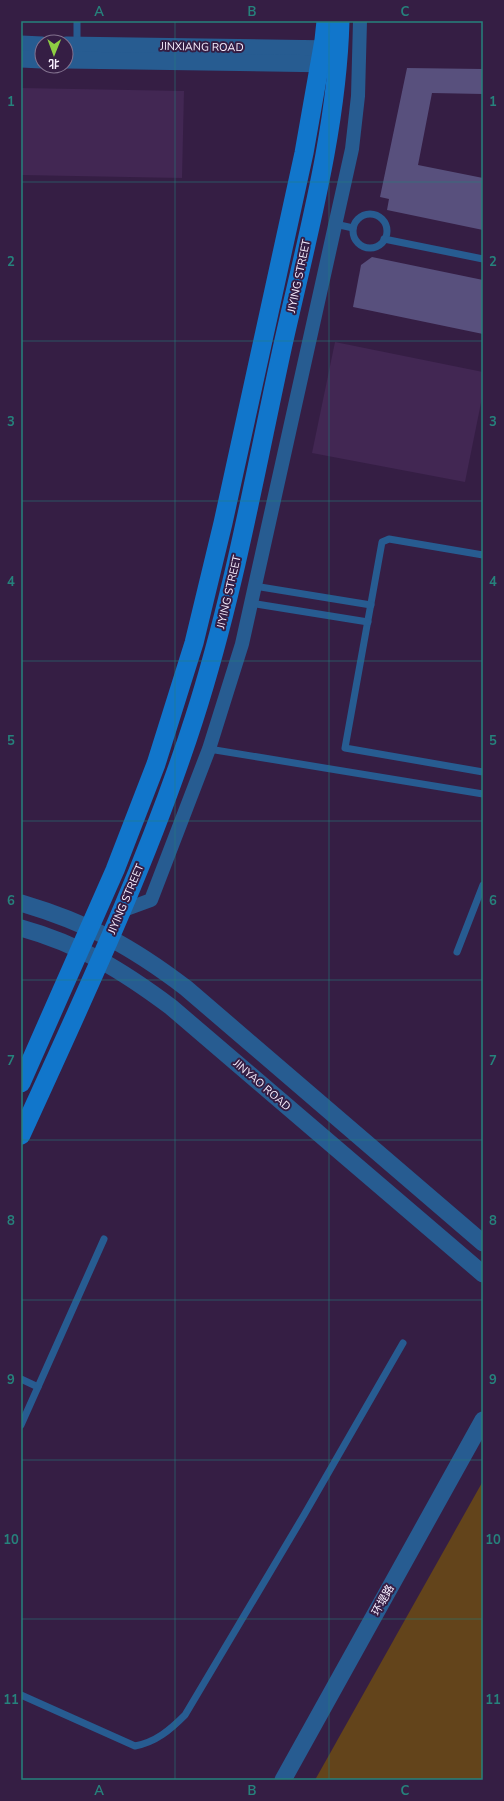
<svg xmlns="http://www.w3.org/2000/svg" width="504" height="1801" font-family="'Nunito Sans','Noto Sans SC',sans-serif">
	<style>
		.built { fill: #422753 }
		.green { fill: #63441b }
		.building { fill: #58507d }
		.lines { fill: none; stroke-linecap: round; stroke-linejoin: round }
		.service { stroke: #275c91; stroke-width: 7 }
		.minor { stroke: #275c91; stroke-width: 14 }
		.tertiary { stroke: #275c91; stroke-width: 17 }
		.secondary { stroke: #1176cb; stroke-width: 19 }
		.grid { fill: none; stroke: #26827c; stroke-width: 1; stroke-opacity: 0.55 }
		.labels { text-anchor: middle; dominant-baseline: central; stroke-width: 4; stroke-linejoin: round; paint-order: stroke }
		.street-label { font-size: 11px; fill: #f9f0ff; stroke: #351e44 }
		.neatline { fill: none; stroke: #26827c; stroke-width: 1.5 }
		.grid-label { font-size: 13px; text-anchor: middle; font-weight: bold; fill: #26827c }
	</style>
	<rect width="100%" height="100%" fill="#351e44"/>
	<g class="built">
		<polygon points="21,88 184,91 182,178 21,175"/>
		<polygon points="335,342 483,372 483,393 465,482 312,453"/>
	</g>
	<polygon class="green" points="483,1481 483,1780 315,1780"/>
	<g class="building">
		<polygon points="407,68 483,69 483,94 432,93 418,165 483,178 483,230 387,210 389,199 380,197"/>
		<polygon points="372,257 483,280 483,334 353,307 361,265"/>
	</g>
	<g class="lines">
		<g class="service">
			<polyline points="77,45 77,21"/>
			<circle cx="370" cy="231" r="17"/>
			<polyline points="335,224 353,228"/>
			<polyline points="384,239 483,259"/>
			<polyline points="483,555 389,539 382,542 345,748 483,772"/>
			<polyline points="254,586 371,605"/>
			<polyline points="250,603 368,622"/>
			<polyline points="209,749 483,794"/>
			<polyline points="457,952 483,885"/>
			<polyline points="21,1379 38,1387"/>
			<polyline points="21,1425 104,1239"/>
			<path d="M21,1695l114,51c21,-4 35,-16 50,-31l119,-200 99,-172"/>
		</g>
		<polyline class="minor" points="121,911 151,900 209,749 242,644 352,149 358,96 360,21"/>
		<g class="tertiary">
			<polyline points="21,44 42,45"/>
			<polyline points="66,45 336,49"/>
			<polyline points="21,59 42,60"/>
			<polyline points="66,60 334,64"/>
			<path d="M21,903c67,20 110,43 165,85l297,255"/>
			<path d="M21,928c58,16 102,43 150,79l312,267"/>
			<polyline points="283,1780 483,1420"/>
		</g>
		<g class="secondary">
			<polyline points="21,1083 115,870 156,764 194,643 223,523 304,153 324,40 326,21"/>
			<path d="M21,1135c62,-136 127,-273 173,-416 39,-121 61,-246 88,-370 24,-108 55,-217 58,-328"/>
		</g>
	</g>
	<path class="grid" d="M175,21v1759M329,21v1759M21,182h462M21,341h462M21,501h462M21,661h462M21,821h462M21,980h462M21,1140h462M21,1300h462M21,1460h462M21,1619h462"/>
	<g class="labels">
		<g class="street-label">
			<text transform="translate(202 47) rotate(1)">JINXIANG ROAD</text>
			<text transform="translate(299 276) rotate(-78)">JIYING STREET</text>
			<text transform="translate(229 592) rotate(-77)">JIYING STREET</text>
			<text transform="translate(126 899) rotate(-67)">JIYING STREET</text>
			<text transform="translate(262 1085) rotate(41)">JINYAO ROAD</text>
			<text transform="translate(383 1600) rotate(-61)">环堤路</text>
		</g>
	</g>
	<rect width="504" height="1801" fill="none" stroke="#351e44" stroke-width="44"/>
	<g transform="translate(54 54) rotate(181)"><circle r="19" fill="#351e44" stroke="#83728f"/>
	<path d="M0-3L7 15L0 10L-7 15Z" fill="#8ece43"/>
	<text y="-6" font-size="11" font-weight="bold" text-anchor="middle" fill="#f9f0ff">北</text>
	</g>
	<rect x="22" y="22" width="460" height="1757" class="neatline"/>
	<g class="grid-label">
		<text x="99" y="16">A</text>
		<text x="252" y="16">B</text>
		<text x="405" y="16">C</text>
		<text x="11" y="106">1</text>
		<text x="493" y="106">1</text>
		<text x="11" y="266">2</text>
		<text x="493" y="266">2</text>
		<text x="11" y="426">3</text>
		<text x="493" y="426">3</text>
		<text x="11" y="586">4</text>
		<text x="493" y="586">4</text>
		<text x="11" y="745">5</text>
		<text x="493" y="745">5</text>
		<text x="11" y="905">6</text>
		<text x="493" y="905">6</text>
		<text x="11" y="1065">7</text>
		<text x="493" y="1065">7</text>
		<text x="11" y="1225">8</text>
		<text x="493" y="1225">8</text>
		<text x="11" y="1384">9</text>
		<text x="493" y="1384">9</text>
		<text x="11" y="1544">10</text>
		<text x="493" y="1544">10</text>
		<text x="11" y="1704">11</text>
		<text x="493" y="1704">11</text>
		<text x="99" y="1795">A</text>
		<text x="252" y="1795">B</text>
		<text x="405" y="1795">C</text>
	</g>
</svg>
